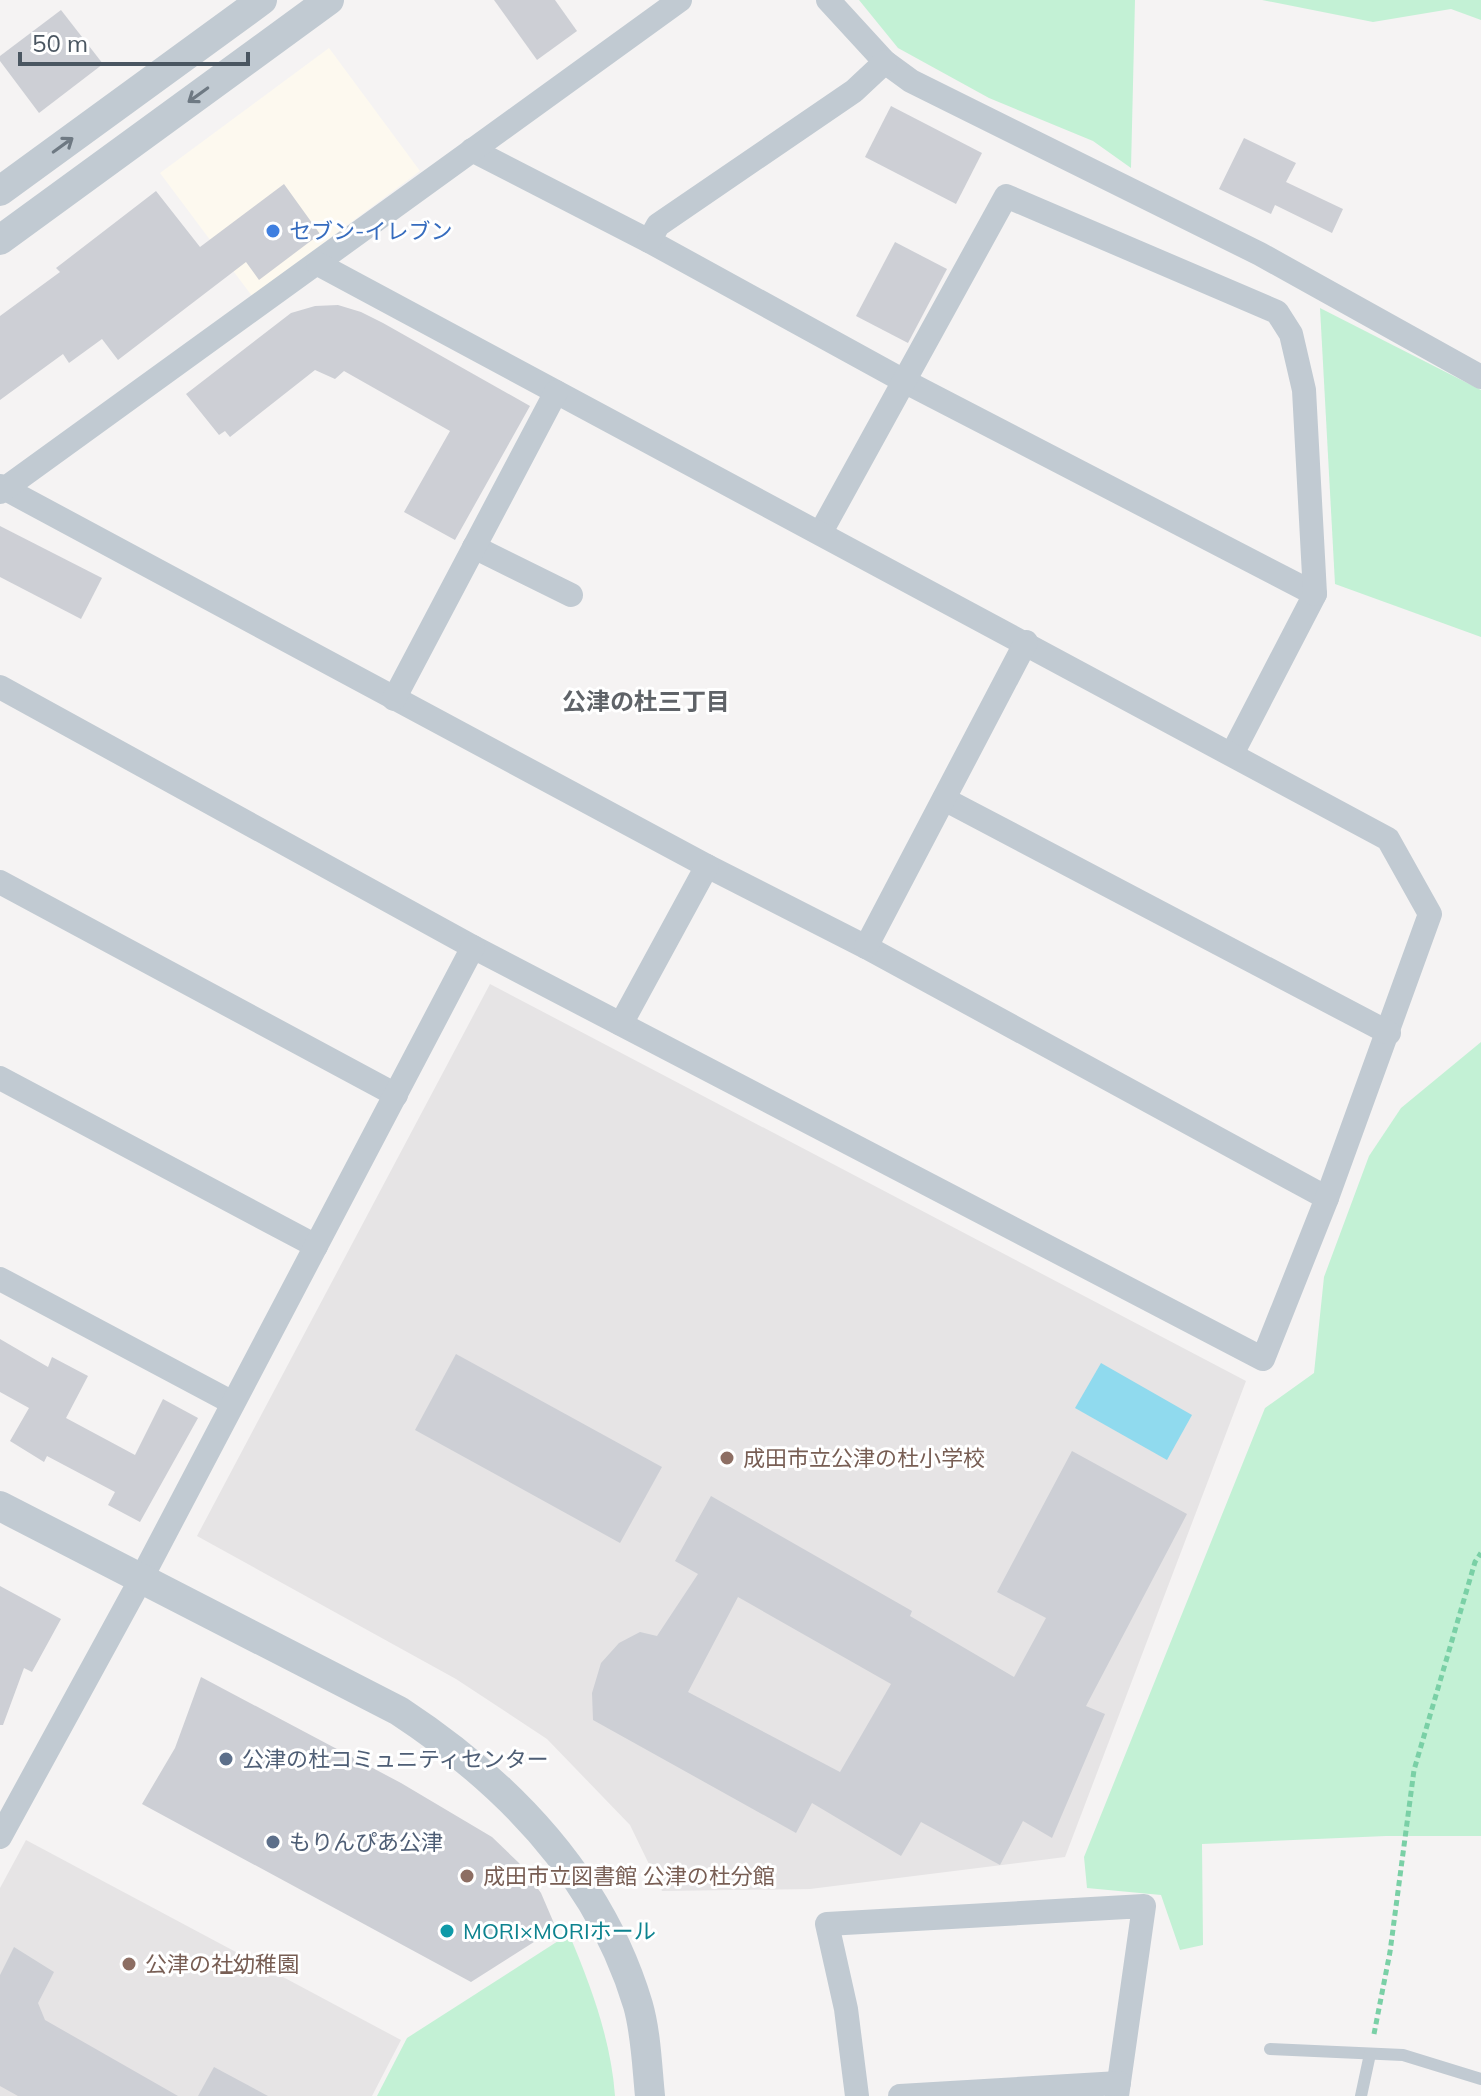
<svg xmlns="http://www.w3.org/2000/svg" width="1481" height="2096" font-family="Mulish,'Noto Sans JP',sans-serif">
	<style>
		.commercial { fill: #fdf9ef }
		.education { fill: #e6e4e5 }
		.green { fill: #c3f1d5 }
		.water { fill: #90daee }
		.building { fill: #cdcfd5; fill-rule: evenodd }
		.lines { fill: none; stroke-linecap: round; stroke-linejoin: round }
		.path { stroke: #7ad0a6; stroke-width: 5; stroke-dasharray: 6 4; stroke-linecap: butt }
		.service { stroke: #c1cad2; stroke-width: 12 }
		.minor { stroke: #c1cad2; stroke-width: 24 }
		.tertiary { stroke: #c1cad2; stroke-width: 30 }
		.oneway { stroke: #6e7983 }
		.shop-dot { fill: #3f7fe0; stroke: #fff; stroke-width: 3 }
		.education-dot { fill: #8d6e63; stroke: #fff; stroke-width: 3 }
		.service-dot { fill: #5c6f8a; stroke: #fff; stroke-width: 3 }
		.culture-dot { fill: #0f9aa8; stroke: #fff; stroke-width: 3 }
		.labels { text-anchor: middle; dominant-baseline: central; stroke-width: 6; stroke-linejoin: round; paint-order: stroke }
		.shop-label { font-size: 22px; fill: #366cbe; stroke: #fff; text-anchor: start }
		.education-label { font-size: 22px; fill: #785e54; stroke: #fff; text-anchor: start }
		.service-label { font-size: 22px; fill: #4e5e75; stroke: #fff; text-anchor: start }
		.culture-label { font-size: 22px; fill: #0d838f; stroke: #fff; text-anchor: start }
		.neighbourhood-label { font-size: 24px; font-weight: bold; fill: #5f6368; stroke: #fff }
	</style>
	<rect width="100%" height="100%" fill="#f5f3f3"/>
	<polygon class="commercial" points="329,48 420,171 252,296 160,173"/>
	<g class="education">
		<polygon points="490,984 1246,1381 1065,1857 810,1889 662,1891 630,1825 547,1739 456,1679 197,1536"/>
		<polygon points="26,1840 401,2040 372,2096 0,2096 0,1888"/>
	</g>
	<g class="green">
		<polygon points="859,0 1135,0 1131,168 1093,141 989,98 898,48"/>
		<polygon points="1262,0 1481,0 1481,20 1451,9 1373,22"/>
		<polygon points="1320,308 1481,390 1481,637 1335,584"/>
		<polygon points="1481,1042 1481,1836 1386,1836 1202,1844 1203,1945 1180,1950 1161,1895 1087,1888 1084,1857 1265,1408 1314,1373 1324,1277 1369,1156 1401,1108"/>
		<path d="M569,1934c22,52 42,106 46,162h-238l30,-58z"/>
	</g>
	<polygon class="water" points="1101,1363 1192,1415 1167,1460 1075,1408"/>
	<g class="building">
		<polygon points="494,0 555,0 577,31 537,60"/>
		<polygon points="61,10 103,64 39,113 0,61 0,56"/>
		<polygon points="891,106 982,153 956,204 865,157"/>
		<polygon points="1244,138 1296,163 1286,182 1343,209 1332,233 1275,205 1271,214 1219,189"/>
		<polygon points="284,184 320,234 259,280 246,262 118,360 102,339 69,363 63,354 0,400 0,316 60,272 56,268 156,191 200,247"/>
		<polygon points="895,242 947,269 908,343 856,316"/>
		<polygon points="338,305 361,312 383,323 530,406 455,540 404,512 450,431 344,371 335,379 315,370 230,437 225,431 219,435 186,394 291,313 315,306"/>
		<polygon points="0,526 102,578 81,619 0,577"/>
		<polygon points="0,1339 48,1367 52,1357 88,1376 66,1418 135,1455 163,1399 198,1418 140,1522 108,1505 115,1492 47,1456 44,1462 10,1441 29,1408 0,1392"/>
		<polygon points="456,1354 662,1467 620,1543 415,1430"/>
		<path d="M1072,1451l115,63 -101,192 19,8 -53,124 -29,-17 -23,44 -79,-43 -20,34 -89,-53 -16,30 -203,-113 -1,-27 9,-30 18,-20 21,-11 17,4 41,-62 -23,-13 36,-65 201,115 -2,5 104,61 32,-59 -49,-26zM738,1597l153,87 -51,88 -152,-80z"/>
		<polygon points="0,1586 61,1619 32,1672 24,1668 3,1725 0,1725"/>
		<polygon points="201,1677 401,1783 492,1837 519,1863 541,1893 556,1928 471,1982 142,1804 175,1748"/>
		<polygon points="14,1947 54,1972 38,2003 45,2020 178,2096 18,2096 0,2086 0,1975"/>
		<polygon points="214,2067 268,2096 198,2096"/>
	</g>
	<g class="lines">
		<polyline class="path" points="1374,2034 1390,1952 1414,1770 1475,1562 1481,1553"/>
		<g class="service">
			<polyline points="1270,2049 1403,2055 1481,2079"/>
			<polyline points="1361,2096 1370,2054"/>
		</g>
		<g class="minor">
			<polyline points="828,0 885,62 911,81 1260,254 1481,377"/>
			<polyline points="472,150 649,241 904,381 1315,594 1232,754"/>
			<polyline points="649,241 658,225 854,91 885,62"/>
			<polyline points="0,486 707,866 866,947 1327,1198"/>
			<polyline points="0,492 680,0"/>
			<polyline points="821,532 1006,196 1277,312 1291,334 1304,390 1315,594"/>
			<polyline points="474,547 571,595"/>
			<polyline points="0,687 473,947 1263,1359 1327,1198 1430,914 1388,839 318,264"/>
			<polyline points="394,699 556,392"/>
			<polyline points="944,799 1389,1033"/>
			<polyline points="0,882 396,1095"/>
			<polyline points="866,947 1026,642"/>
			<polyline points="621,1024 707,866"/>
			<polyline points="0,1078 316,1246"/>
			<polyline points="0,1279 233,1403"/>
			<polyline points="0,1837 141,1579 473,947"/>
			<polyline points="857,2096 846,2009 827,1924 1144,1906 1117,2096"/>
			<polyline points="900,2096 1119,2083"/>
		</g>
		<g class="tertiary">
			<polyline points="0,191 262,0"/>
			<polyline points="0,240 329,0"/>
			<path d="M0,1506l399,205c108,71 201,167 239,294 8,28 9,61 12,91"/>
		</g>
	</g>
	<defs><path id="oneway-shaft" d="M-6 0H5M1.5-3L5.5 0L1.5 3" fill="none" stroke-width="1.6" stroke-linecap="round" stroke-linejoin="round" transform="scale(2)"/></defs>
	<g class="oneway">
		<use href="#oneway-shaft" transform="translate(198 95) rotate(144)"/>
		<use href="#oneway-shaft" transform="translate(63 145) rotate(-36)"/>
	</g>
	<circle class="shop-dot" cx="273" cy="231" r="8"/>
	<g class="education-dot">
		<circle cx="727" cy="1458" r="8"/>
		<circle cx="467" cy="1876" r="8"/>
		<circle cx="129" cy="1964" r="8"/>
	</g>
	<g class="service-dot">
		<circle cx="226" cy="1759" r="8"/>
		<circle cx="273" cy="1842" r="8"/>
	</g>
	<circle class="culture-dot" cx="447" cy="1931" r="8"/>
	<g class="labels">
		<g class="shop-label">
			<text x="289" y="231">セブン-イレブン</text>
		</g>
		<g class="education-label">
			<text x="743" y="1458">成田市立公津の杜小学校</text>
			<text x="483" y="1876">成田市立図書館 公津の杜分館</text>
			<text x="145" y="1964">公津の社幼稚園</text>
		</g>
		<g class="service-label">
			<text x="242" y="1759">公津の杜コミュニティセンター</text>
			<text x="289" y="1842">もりんぴあ公津</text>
		</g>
		<g class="culture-label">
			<text x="463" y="1931">MORI×MORIホール</text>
		</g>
		<g class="neighbourhood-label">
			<text x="646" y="701">公津の杜三丁目</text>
		</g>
	</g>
	<path d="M20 52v12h228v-12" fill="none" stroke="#4a5661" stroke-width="4"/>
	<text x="32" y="52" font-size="24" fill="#4a5661" stroke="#ffffff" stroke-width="6" paint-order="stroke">50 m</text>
</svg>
